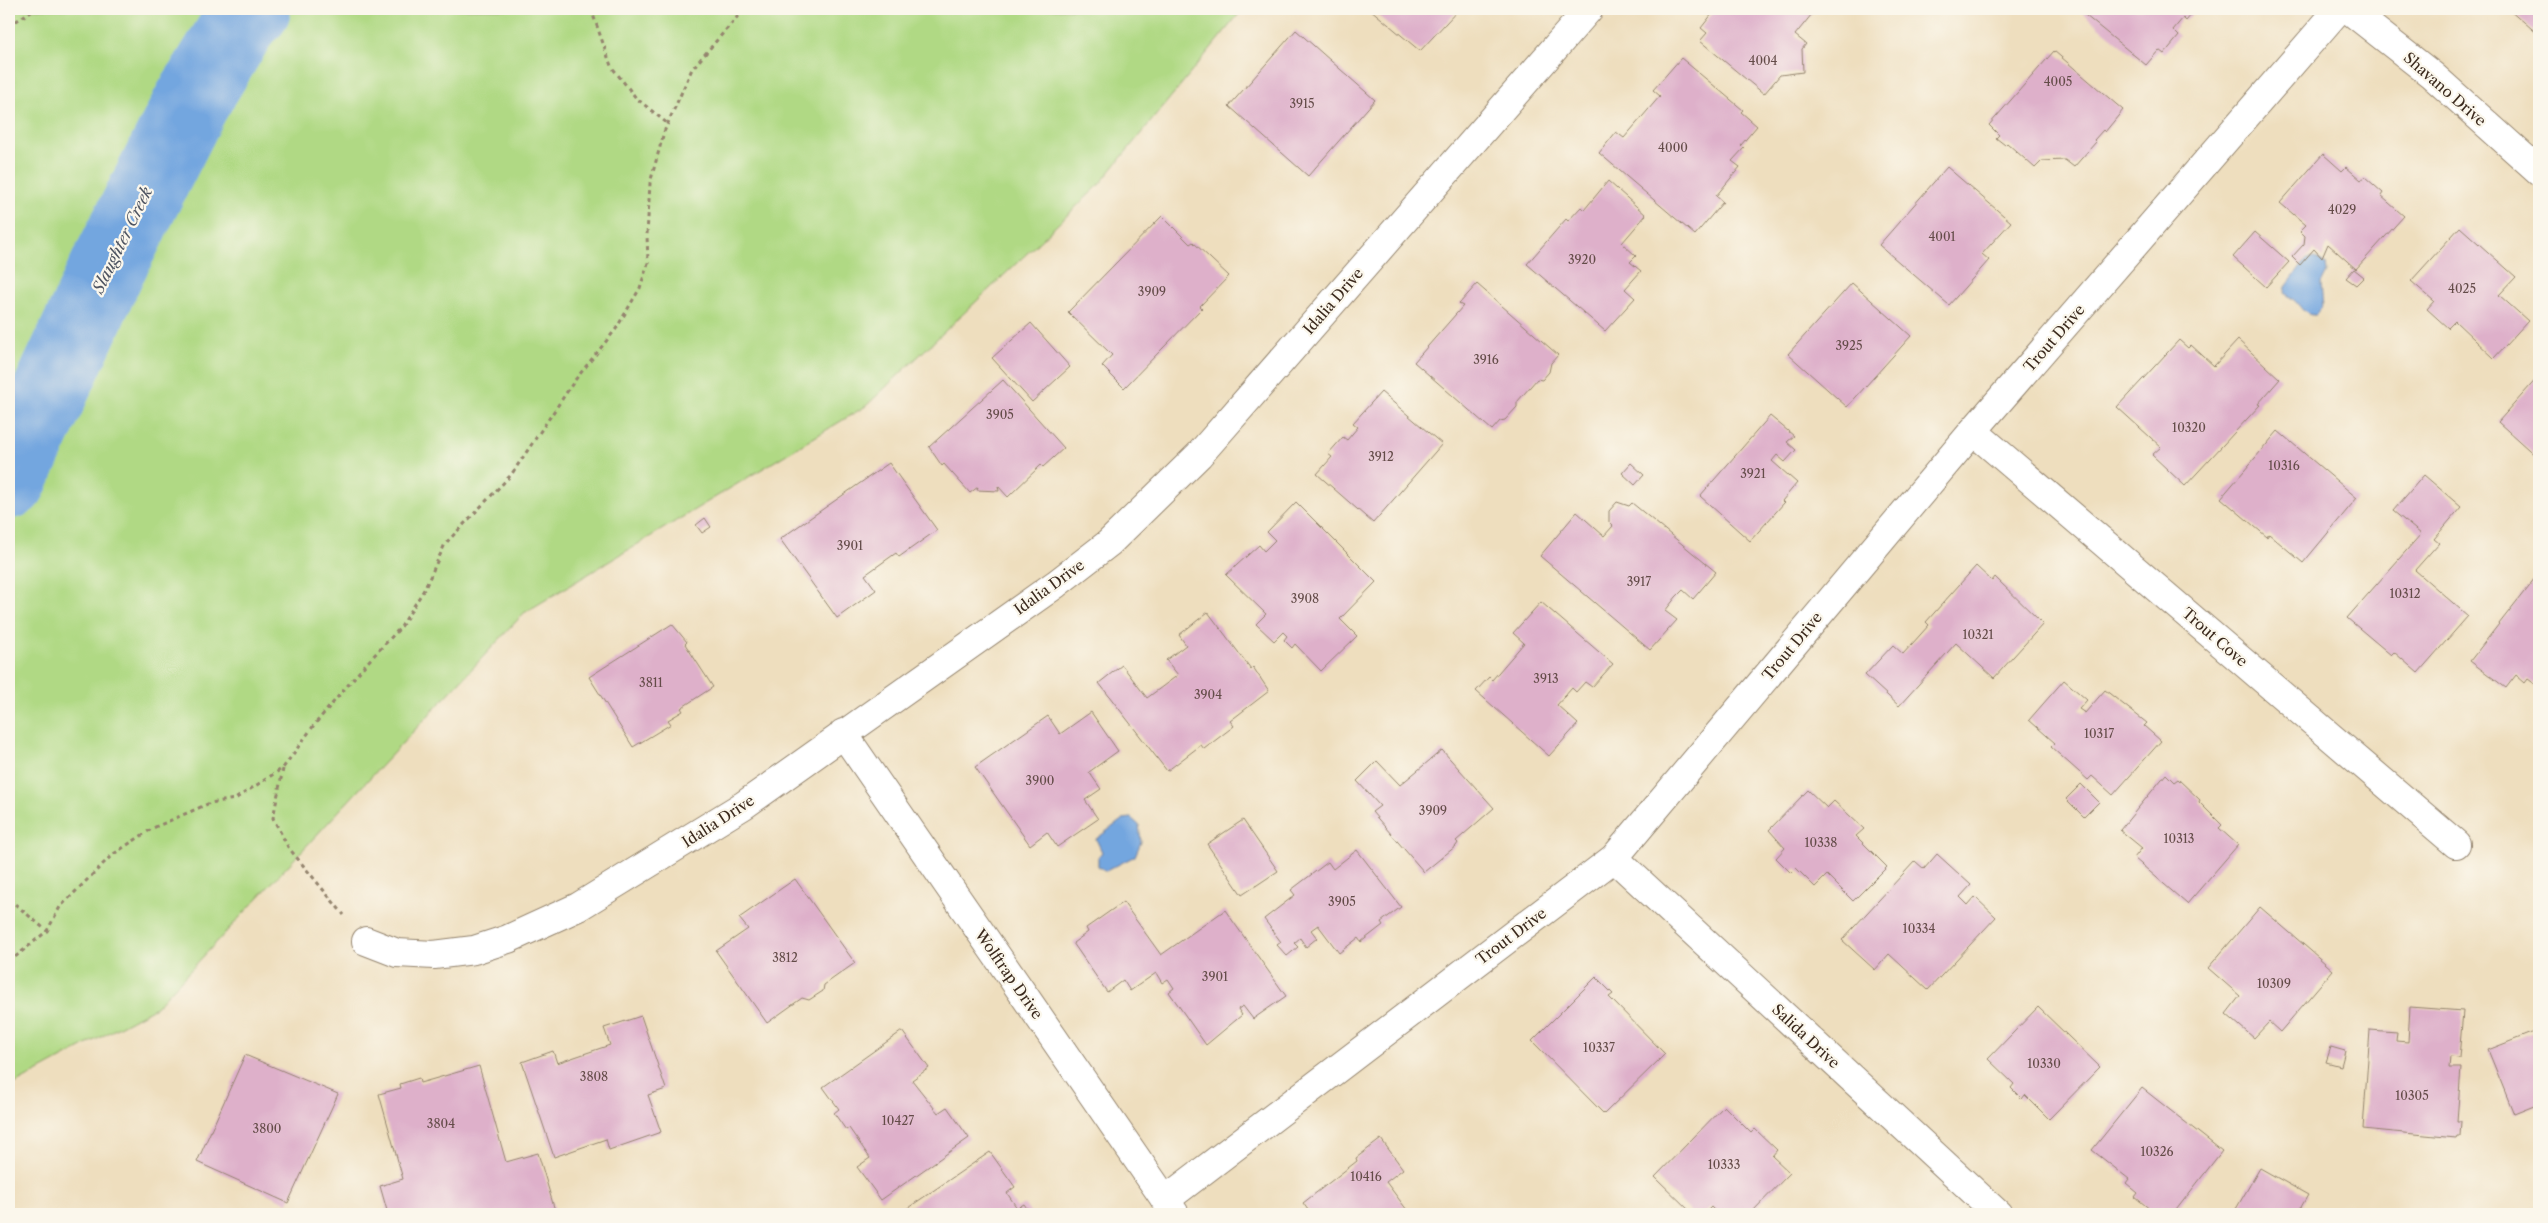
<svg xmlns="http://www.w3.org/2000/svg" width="2548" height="1223" font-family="'Libre Caslon Text',serif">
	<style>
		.green { fill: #b0d984; stroke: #768251 }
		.water { fill: #73a6df; stroke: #57687e }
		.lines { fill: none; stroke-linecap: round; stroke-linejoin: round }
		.river { stroke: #73a6df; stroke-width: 76 }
		.building { fill: #deb0ca }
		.minor-casing { stroke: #94846e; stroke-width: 30 }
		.path { stroke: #94846e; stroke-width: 3; stroke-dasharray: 4 4; stroke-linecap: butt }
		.minor { stroke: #fff; stroke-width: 28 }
		.labels { text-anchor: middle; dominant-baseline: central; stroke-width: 4.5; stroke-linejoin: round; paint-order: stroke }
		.number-label { font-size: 12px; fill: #644c49 }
		.street-label { font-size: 15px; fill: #3b2a1e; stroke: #fbf7ec }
		.water-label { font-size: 16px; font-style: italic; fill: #4f5562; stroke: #fbf7ec }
	</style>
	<rect width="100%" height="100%" fill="#fbf7ec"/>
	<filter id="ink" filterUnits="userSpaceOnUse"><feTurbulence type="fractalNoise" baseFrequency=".02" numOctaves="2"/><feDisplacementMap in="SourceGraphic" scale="10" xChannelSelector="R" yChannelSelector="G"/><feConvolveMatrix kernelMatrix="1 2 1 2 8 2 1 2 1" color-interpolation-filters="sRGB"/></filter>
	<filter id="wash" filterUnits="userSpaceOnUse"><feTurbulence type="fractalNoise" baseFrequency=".0096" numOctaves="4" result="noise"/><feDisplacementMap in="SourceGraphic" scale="20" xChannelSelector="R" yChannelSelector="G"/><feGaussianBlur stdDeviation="1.12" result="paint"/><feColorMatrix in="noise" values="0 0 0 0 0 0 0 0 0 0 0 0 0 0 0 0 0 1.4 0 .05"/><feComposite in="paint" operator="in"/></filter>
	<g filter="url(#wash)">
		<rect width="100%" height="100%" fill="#eedebe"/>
		<polygon class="green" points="9,9 1243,9 1098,186 866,406 524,613 156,1007 9,1087"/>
		<g class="water">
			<path d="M2315,258l11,7 1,7 -6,12 2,22 -7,9c-12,1 -14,-7 -21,-14 -3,-3 -7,-5 -10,-8l1,-6 21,-28z"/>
			<polygon points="1131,818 1139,825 1141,842 1135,856 1106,871 1098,866 1098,857 1102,852 1096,839 1123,819"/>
		</g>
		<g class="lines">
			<polyline class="river" points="9,481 107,269 191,103 244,16 253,9"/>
		</g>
		<g id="blocks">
			<g class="building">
				<polygon points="1370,9 1459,9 1420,51"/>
				<polygon points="1716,9 1816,9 1795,35 1806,44 1802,49 1803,72 1780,75 1764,94 1700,41 1707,33 1701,28"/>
				<polygon points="2081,9 2196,9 2186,21 2183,18 2173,30 2179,36 2164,54 2159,50 2146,65 2080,11"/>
				<polygon points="2509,9 2539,9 2539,35"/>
				<polygon points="1296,30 1375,100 1308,176 1229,106"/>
				<polygon points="2054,51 2123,110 2105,132 2103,130 2094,140 2096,142 2074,167 2065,160 2042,161 2035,168 2007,143 2005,145 1996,138 1999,135 1989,125"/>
				<polygon points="1681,58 1743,110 1741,112 1757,126 1741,145 1744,148 1732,161 1740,167 1716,196 1723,202 1695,235 1599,153 1616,132 1624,138 1660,96 1653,90"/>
				<polygon points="2323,154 2342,171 2346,167 2361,180 2365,177 2383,193 2381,196 2404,216 2356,269 2328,244 2322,258 2314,249 2300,265 2292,257 2304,244 2305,236 2300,231 2306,225 2280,203"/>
				<polygon points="1947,167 2011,222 1982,254 1989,260 1949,305 1879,245"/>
				<polygon points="1608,181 1646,215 1622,243 1636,256 1630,262 1641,271 1625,289 1635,298 1605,331 1527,264 1566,219 1568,221 1581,207 1584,210"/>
				<polygon points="1162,216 1190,244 1193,242 1229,276 1200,306 1202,308 1124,388 1102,366 1112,355 1068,312"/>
				<polygon points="2460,227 2516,277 2499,295 2528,321 2494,358 2455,321 2448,328 2427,309 2434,301 2411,281"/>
				<polygon points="2255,232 2289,262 2266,287 2233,257"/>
				<polygon points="2354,269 2364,277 2356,285 2346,278"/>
				<polygon points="1852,283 1911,336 1847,407 1788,354"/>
				<polygon points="1477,284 1558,355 1551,363 1549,372 1542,380 1537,379 1517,402 1517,407 1505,420 1500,421 1492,430 1414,362 1463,306 1459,304"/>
				<polygon points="1031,323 1070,367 1032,402 992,358"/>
				<polygon points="2179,340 2188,348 2191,345 2214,366 2238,340 2280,379 2258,404 2260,405 2185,486 2152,455 2161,447 2117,407"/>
				<polygon points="2539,376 2539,459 2498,422"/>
				<polygon points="1003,380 1064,448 1043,467 1041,465 1008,497 998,486 999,491 977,490 978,487 970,493 944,464 942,466 929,447"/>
				<polygon points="1381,392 1442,444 1373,523 1317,474 1332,457 1328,454 1343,437 1347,440 1358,427 1353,423"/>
				<polygon points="1770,416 1794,436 1787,442 1796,450 1785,462 1777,455 1772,461 1797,483 1782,501 1784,503 1750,541 1700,496"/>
				<polygon points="2278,431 2357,498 2303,563 2269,534 2267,537 2221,498"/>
				<polygon points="889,463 937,530 899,557 896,553 865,575 876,590 837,618 780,539"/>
				<polygon points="1631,463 1644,475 1635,485 1622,473"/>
				<polygon points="2424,475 2461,507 2434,539 2439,543 2415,570 2468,616 2418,673 2394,652 2391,655 2347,618 2421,534 2393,511"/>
				<polygon points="1296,502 1376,582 1340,619 1357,636 1321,671 1295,644 1292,648 1284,640 1287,636 1283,632 1274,641 1256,624 1266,614 1226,575 1259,545 1264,551 1275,540 1267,532"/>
				<polygon points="1617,502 1629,506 1632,503 1716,572 1693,599 1683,590 1676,597 1665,611 1677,620 1650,650 1540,556 1577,512 1604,536 1613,526 1609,522 1609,511"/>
				<polygon points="705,518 711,527 702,533 696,525"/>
				<polygon points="1976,566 1992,581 1995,577 2043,624 1994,678 1956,643 1899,706 1865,675 1893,645 1903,654 1929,625 1926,622"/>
				<polygon points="2535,578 2539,582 2539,687 2528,679 2525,683 2516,675 2506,688 2470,661"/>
				<polygon points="1541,602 1613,664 1592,687 1585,682 1576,692 1572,688 1557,705 1578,724 1549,756 1476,691 1489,677 1492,680 1524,643 1513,633"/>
				<polygon points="1208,612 1251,669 1253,667 1269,691 1230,721 1234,726 1204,749 1201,745 1167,771 1099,683 1122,665 1147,698 1178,675 1166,660 1186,645 1179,635"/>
				<polygon points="672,624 687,642 685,644 713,687 681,708 683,711 668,720 671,724 633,747 589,677"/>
				<polygon points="2064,680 2087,700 2079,709 2085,713 2105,690 2147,723 2144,726 2161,741 2113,795 2092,776 2088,780 2051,747 2055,743 2029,720"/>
				<polygon points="1091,712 1118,751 1089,772 1101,789 1085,800 1098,819 1057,847 1047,832 1030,845 975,767 1048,716 1060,734"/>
				<polygon points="1442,750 1494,808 1456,841 1458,843 1456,846 1424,872 1372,812 1380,806 1357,781 1377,761 1400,785"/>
				<polygon points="2166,774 2174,782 2178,779 2200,800 2199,802 2222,825 2219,828 2238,845 2187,904 2134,858 2142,848 2120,830"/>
				<polygon points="2081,784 2099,802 2084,817 2066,799"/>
				<polygon points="1808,790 1827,808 1834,801 1864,829 1856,836 1887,867 1853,901 1827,875 1815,887 1796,868 1791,873 1776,858 1785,848 1769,830"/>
				<polygon points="1243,820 1278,871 1242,895 1207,844"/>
				<polygon points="1357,850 1401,907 1381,922 1383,925 1361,942 1358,938 1339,953 1318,925 1311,930 1317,938 1306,947 1300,938 1294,943 1298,947 1287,956 1277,945 1281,942 1264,919 1295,895 1291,890 1328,862 1333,869"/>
				<polygon points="1937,854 1971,885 1960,897 1968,905 1975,897 1996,917 1928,990 1889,954 1875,970 1842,940 1915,861 1924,869"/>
				<polygon points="795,879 855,963 824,985 823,991 809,1000 802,998 767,1023 716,951 748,929 739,918"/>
				<polygon points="1123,902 1161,955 1225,910 1286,996 1253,1019 1243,1006 1238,1009 1242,1015 1206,1045 1169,992 1174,988 1168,979 1162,983 1156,973 1130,991 1123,980 1107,992 1073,943 1088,932 1086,928"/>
				<polygon points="2260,907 2333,970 2280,1032 2269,1022 2254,1038 2226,1014 2240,996 2208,968"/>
				<polygon points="1596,977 1613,994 1609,997 1665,1054 1604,1114 1532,1041"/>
				<polygon points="2038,1007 2100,1067 2049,1119 2025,1095 2022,1099 2011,1088 2014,1084 1988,1059"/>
				<polygon points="2410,1007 2463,1011 2459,1058 2450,1057 2449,1068 2461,1068 2457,1121 2461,1121 2460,1136 2457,1136 2456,1138 2363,1129 2370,1030 2397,1032 2396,1041 2408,1042"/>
				<polygon points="641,1016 666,1089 648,1095 661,1132 609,1150 606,1139 554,1157 522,1062 553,1051 557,1063 610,1045 604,1028"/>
				<polygon points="2539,1030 2539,1104 2514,1114 2488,1050"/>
				<polygon points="902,1031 929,1068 912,1080 938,1113 947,1107 969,1138 881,1200 857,1167 870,1158 849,1128 846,1130 834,1113 839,1109 823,1087"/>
				<polygon points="2331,1047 2345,1051 2341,1066 2326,1062"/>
				<polygon points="245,1055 338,1094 288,1203 197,1162"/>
				<polygon points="479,1066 506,1162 538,1153 556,1214 388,1214 380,1186 403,1179 379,1094 401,1088 400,1084 419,1078 420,1083"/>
				<polygon points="2142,1088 2222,1151 2173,1214 2156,1214 2135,1197 2138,1193 2126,1183 2129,1179 2092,1150"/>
				<polygon points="1724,1106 1751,1133 1755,1129 1777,1150 1772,1156 1790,1173 1750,1214 1718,1214 1711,1207 1704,1214 1693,1214 1655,1177"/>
				<polygon points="1381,1139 1403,1169 1386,1182 1410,1214 1311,1214 1303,1203 1357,1161 1356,1158"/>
				<polygon points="990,1152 1015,1187 1007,1193 1017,1208 1024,1204 1031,1214 899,1214"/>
				<polygon points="2260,1168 2308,1195 2297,1214 2233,1214"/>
			</g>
		</g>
	</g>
	<g filter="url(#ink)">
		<use href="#blocks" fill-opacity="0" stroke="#94846e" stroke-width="1"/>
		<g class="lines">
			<g class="minor-casing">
				<g id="minor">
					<polyline points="2348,9 2432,75 2539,171"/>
					<polyline points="1973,431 2456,844"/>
					<polyline points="843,733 1175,1214"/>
					<polyline points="1614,858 1998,1214"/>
					<polyline points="366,941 397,953 434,955 474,950 508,939 578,907 744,805 1056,584 1109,543 1199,455 1589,9"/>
					<polyline points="1165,1200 1614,858 1973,431 2339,9"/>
				</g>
			</g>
			<g class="path">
				<polyline points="591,9 611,66 636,98 668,124"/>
				<polyline points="9,26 34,9"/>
				<polyline points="283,769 273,818 288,847 344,915"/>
				<polyline points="9,899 47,931"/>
				<polyline points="9,962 47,931 60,907 112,855 153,828 210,803 235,799 283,768 314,725 365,665 401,627 425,588 445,544 511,475 575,380 616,329 640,288 648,263 647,235 650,183 664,132 692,69 744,9"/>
			</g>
			<use href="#minor" class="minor"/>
		</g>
	</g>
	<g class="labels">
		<g class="number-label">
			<text x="1763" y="60">4004</text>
			<text x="2058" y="81">4005</text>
			<text x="1302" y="103">3915</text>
			<text x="1673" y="147">4000</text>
			<text x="2342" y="209">4029</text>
			<text x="1942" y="236">4001</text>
			<text x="1582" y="259">3920</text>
			<text x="2462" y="288">4025</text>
			<text x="1152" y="291">3909</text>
			<text x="1849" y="345">3925</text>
			<text x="1486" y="359">3916</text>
			<text x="1000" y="414">3905</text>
			<text x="2189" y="427">10320</text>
			<text x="1381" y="456">3912</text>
			<text x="2284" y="465">10316</text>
			<text x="1753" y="473">3921</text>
			<text x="850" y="545">3901</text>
			<text x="1639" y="581">3917</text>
			<text x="2405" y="593">10312</text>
			<text x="1305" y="598">3908</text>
			<text x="1978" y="634">10321</text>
			<text x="1546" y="678">3913</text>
			<text x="651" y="682">3811</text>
			<text x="1208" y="694">3904</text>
			<text x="2099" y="733">10317</text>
			<text x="1040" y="780">3900</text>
			<text x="1433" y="810">3909</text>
			<text x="2179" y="838">10313</text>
			<text x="1821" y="842">10338</text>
			<text x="1342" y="901">3905</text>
			<text x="1919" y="928">10334</text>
			<text x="785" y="957">3812</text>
			<text x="1215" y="976">3901</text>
			<text x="2274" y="983">10309</text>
			<text x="1599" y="1047">10337</text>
			<text x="2044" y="1063">10330</text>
			<text x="594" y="1076">3808</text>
			<text x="2412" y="1095">10305</text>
			<text x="898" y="1120">10427</text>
			<text x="441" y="1123">3804</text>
			<text x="267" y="1128">3800</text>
			<text x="2157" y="1151">10326</text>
			<text x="1724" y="1164">10333</text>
			<text x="1366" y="1176">10416</text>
		</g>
		<g class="street-label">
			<text transform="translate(2445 89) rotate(41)">Shavano Drive</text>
			<text transform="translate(1333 301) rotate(-49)">Idalia Drive</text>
			<text transform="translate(2054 338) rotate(-49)">Trout Drive</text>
			<text transform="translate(1049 587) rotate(-36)">Idalia Drive</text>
			<text transform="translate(2215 637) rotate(41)">Trout Cove</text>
			<text transform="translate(1792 646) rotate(-50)">Trout Drive</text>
			<text transform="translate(718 821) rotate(-33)">Idalia Drive</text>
			<text transform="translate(1511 936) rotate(-37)">Trout Drive</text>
			<text transform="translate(1009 974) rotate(55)">Wolftrap Drive</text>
			<text transform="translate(1806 1036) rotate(43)">Salida Drive</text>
		</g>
		<g class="water-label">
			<text transform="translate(122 240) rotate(-64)">Slaughter Creek</text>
		</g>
	</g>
	<rect width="2548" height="1223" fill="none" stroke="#fbf7ec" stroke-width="30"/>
</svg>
